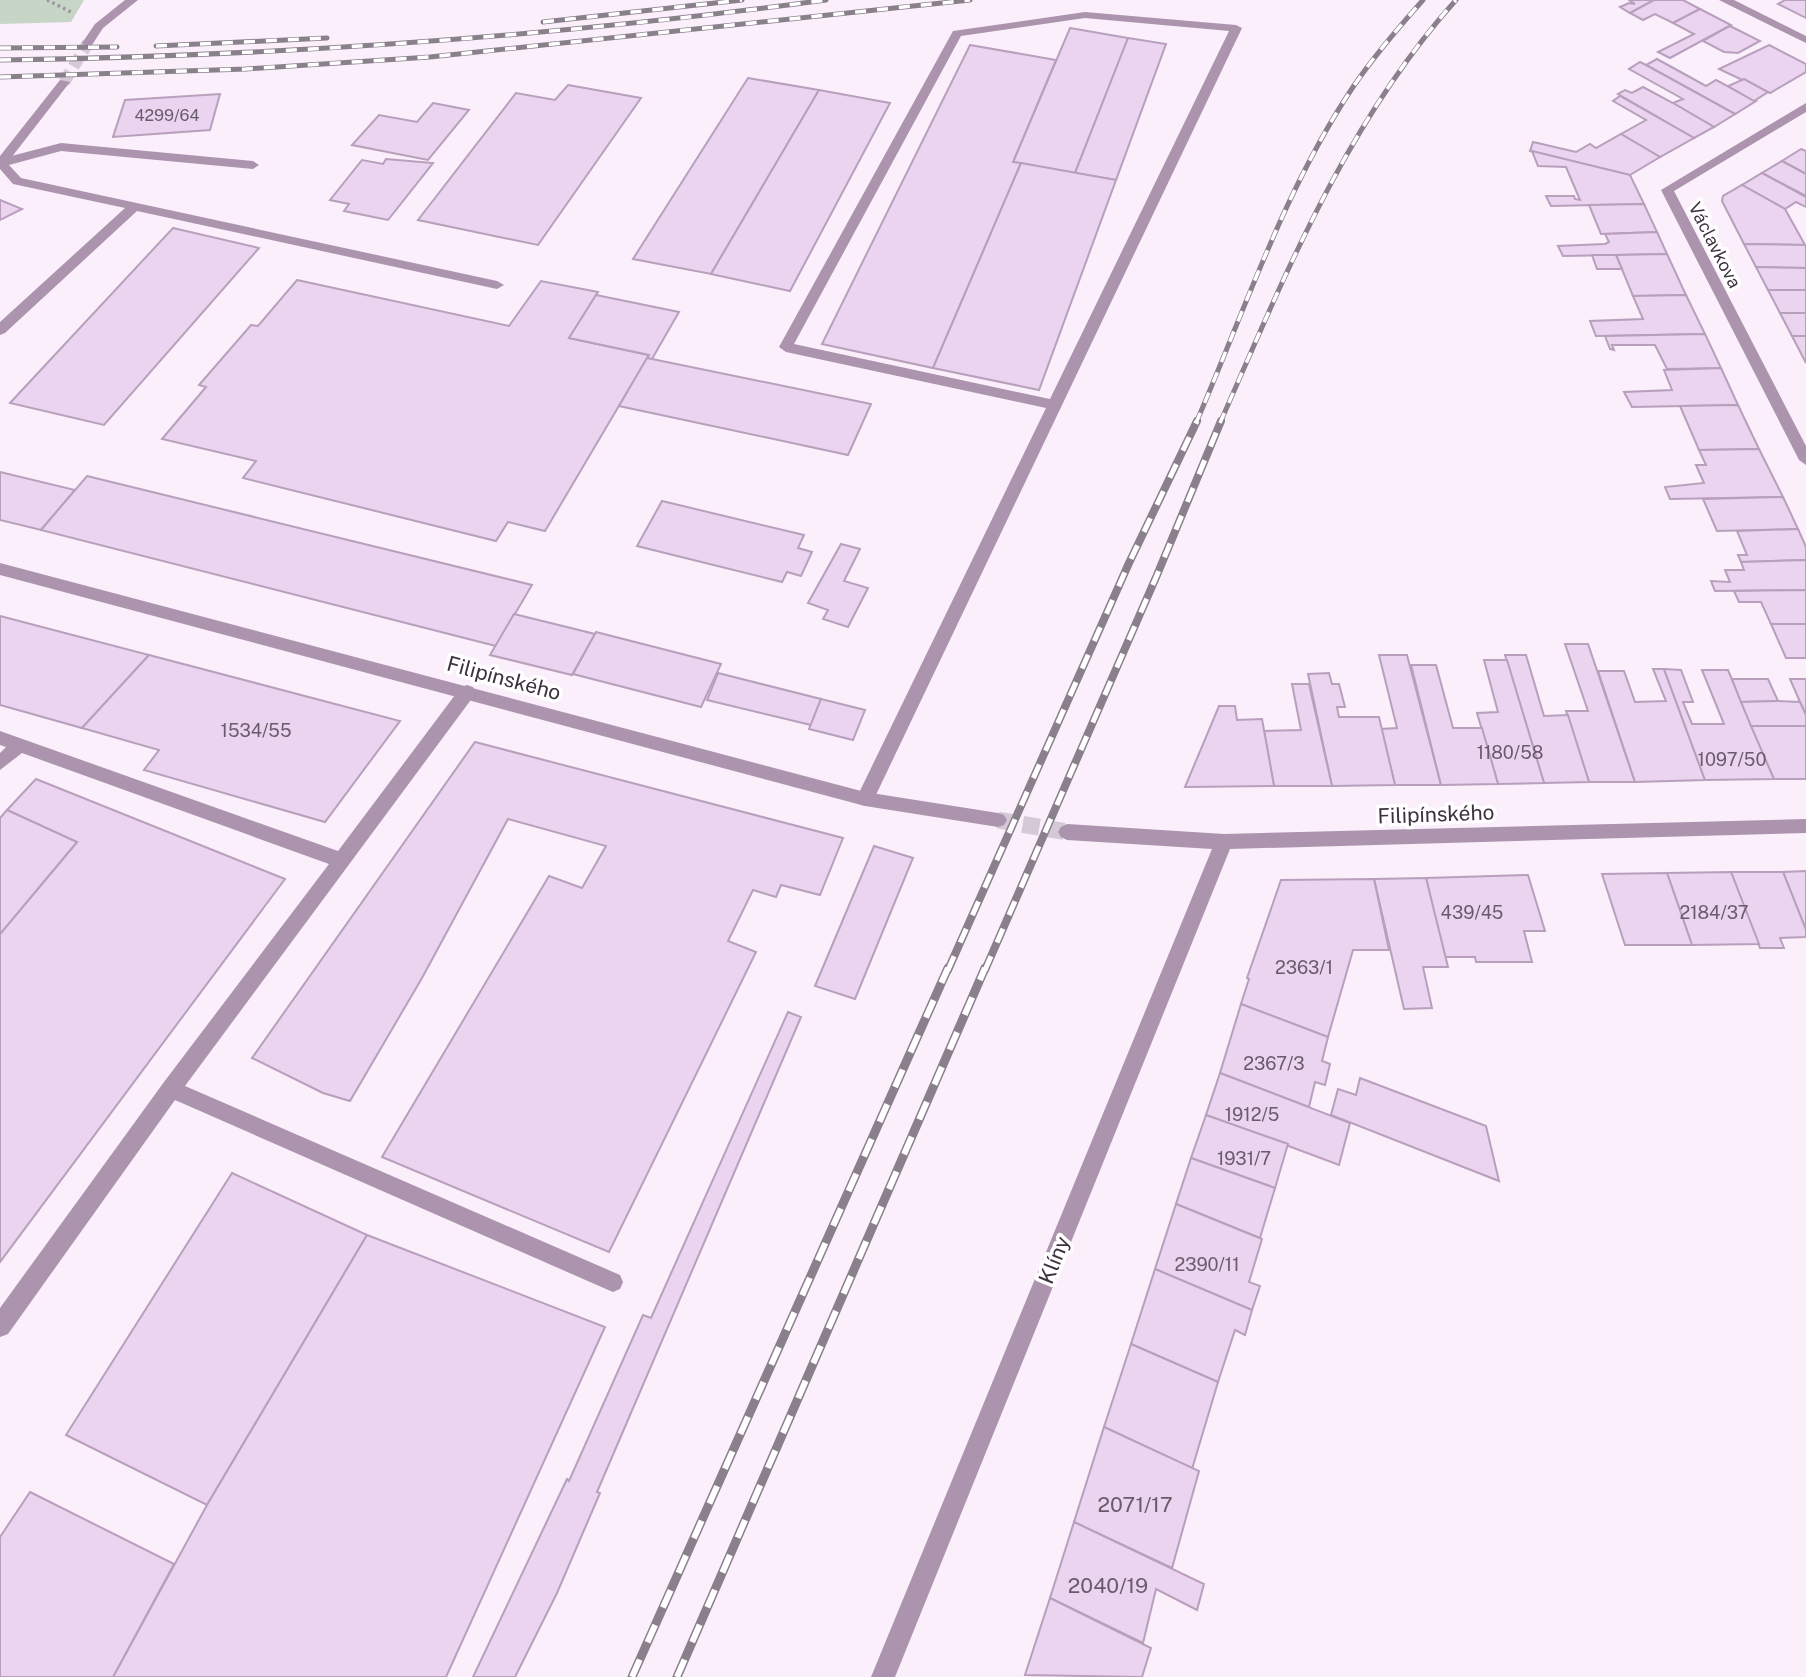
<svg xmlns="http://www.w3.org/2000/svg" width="1806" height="1677" font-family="'Public Sans',sans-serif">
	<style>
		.green { fill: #c6d5c6 }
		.building { fill: #ebd4ef; stroke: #b89fbc; stroke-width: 2 }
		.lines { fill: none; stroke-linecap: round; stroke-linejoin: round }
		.minor-tunnel-far1 { stroke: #d4c9d5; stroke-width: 12; stroke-dasharray: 12 6; stroke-linecap: butt }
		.minor-tunnel { stroke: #d4c9d5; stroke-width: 17; stroke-dasharray: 17 8; stroke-linecap: butt }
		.path { stroke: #9e94a0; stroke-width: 3.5; stroke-dasharray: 2.5 3.5; stroke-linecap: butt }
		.service { fill: #ac94af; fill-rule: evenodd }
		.minor { fill: #ac94af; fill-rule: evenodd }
		.rail-far2-casing { stroke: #8a808c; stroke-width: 5 }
		.rail-far1-casing { stroke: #8a808c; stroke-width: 8 }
		.rail-casing { stroke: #8a808c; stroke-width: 9 }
		.rail-far2 { stroke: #fff; stroke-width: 3.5; stroke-dasharray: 11; stroke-linecap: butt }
		.rail-far1 { stroke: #fff; stroke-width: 5; stroke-dasharray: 15; stroke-linecap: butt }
		.rail { stroke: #fff; stroke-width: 6; stroke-dasharray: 19; stroke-linecap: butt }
		.labels { text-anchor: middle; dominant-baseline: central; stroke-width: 7; stroke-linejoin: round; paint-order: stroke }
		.far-number-label { font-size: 16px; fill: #685b6b }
		.far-street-label { font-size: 18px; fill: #3d333f; stroke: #fff }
		.number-label { font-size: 18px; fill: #685b6b }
		.street-label { font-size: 21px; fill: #3d333f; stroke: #fff }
		.near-number-label { font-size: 21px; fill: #685b6b }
	</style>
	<rect width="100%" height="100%" fill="#faeffb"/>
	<polygon class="green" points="0,0 84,0 71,22 0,24"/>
	<g class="building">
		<polygon points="1629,0 1654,0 1630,13 1620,7 1629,3 1635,4"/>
		<polygon points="1654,0 1683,0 1700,9 1673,23 1655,14 1643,20 1630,13"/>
		<polygon points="1785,0 1806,0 1806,18 1778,4"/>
		<polygon points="1700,9 1731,25 1670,58 1658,52 1694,34 1673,23"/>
		<polygon points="1730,26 1760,41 1738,53 1724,52 1703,41"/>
		<polygon points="1070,28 1128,38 1075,173 1013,162"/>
		<polygon points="1128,38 1166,44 1116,180 1075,173"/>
		<polygon points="970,45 1056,60 1013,162 1021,163 933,368 822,344"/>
		<polygon points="1769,45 1806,64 1806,72 1770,93 1719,69"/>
		<polygon points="1657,59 1706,86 1716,80 1756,101 1735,114 1646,65"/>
		<polygon points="1640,62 1646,65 1735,114 1714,127 1673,103 1683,99 1629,69"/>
		<polygon points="748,78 819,90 711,274 633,259"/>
		<polygon points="1744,79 1768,92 1754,101 1728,86"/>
		<polygon points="568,85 641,98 538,245 418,220 516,93 555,100"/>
		<polygon points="1643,87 1673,103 1714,127 1694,138 1618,94 1625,90 1632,93"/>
		<polygon points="819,90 890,103 790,291 711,274"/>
		<polygon points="220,94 210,130 113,137 125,100"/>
		<polygon points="1620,96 1694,138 1660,157 1621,134 1646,120 1613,101"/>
		<polygon points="433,103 469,110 428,160 352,145 379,115 417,122"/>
		<polygon points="1621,134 1660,157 1630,175 1530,151 1533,142 1576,152 1590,144 1596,148"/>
		<polygon points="1801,149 1806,151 1806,174 1782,161"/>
		<polygon points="1532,151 1630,175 1644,204 1551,206 1546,196 1574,196 1575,199 1580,200 1566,167 1538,166"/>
		<polygon points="386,159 433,163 388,220 344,211 349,204 330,200 362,160 383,164"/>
		<polygon points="1782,161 1806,174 1806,196 1762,173"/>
		<polygon points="1021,163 1116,180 1039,390 933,368"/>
		<polygon points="1762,173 1806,197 1806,207 1796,202 1785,209 1742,185"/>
		<polygon points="1742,185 1785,209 1805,245 1744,244 1722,201 1723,196"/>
		<polygon points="0,200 22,209 0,220"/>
		<polygon points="1644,204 1657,232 1601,234 1589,205"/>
		<polygon points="173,228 259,248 104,425 10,403"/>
		<polygon points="1657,232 1667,254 1563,256 1558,246 1605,244 1609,242 1605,234"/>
		<polygon points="1744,244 1806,245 1806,268 1756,267"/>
		<polygon points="1667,254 1686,295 1633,296 1616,255"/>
		<polygon points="1592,255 1616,255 1622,269 1597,269"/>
		<polygon points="1756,267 1806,268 1806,290 1768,290"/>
		<polygon points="297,280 509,326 541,281 598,292 569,338 649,355 545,531 508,522 496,541 243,478 256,461 162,439 206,387 199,385 251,325 258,326"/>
		<polygon points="1768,290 1806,290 1806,313 1780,313"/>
		<polygon points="596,295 679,312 652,359 647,358 649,355 569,338"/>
		<polygon points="1686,295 1705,334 1596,336 1590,321 1643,319 1633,296"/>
		<polygon points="1780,313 1806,313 1806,336 1792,336"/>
		<polygon points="1705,334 1721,368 1667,369 1655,345 1612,345 1614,350 1610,349 1605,336"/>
		<polygon points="1792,336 1806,336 1806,363"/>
		<polygon points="647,358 652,359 871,404 848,455 619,406"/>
		<polygon points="1721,368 1738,405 1632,407 1624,392 1672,390 1664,370"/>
		<polygon points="1738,405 1759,449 1699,450 1680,406"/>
		<polygon points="1759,449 1783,497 1670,499 1665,487 1704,483 1696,465 1706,465 1699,450"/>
		<polygon points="0,472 75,490 41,530 0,520"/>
		<polygon points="87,476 532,585 496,646 41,530"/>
		<polygon points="1783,497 1798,529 1717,531 1703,499"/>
		<polygon points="662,501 804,535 798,548 812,552 801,576 787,572 782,582 637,546"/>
		<polygon points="1798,529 1806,547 1806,560 1741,562 1738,555 1747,555 1737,531"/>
		<polygon points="841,544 860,549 844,581 868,588 848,627 823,619 828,610 808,603"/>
		<polygon points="1806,560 1806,590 1715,591 1711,581 1730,582 1725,570 1744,570 1741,562"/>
		<polygon points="1806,590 1806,624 1771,624 1761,602 1739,602 1734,591"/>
		<polygon points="514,614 595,634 572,675 490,655"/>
		<polygon points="0,616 149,655 82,728 0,705"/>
		<polygon points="1771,624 1806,624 1806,658 1786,658"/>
		<polygon points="596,632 721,664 701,707 573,674"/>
		<polygon points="1565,644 1588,644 1635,782 1589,782 1566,711 1588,711"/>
		<polygon points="149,655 400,721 325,822 144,770 159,750 82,728"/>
		<polygon points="1379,655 1407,655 1441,785 1395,785 1381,729 1397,728"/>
		<polygon points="1505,655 1526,655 1544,716 1568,715 1589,782 1544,783"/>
		<polygon points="1484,660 1507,660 1544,783 1498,784 1477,713 1498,712"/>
		<polygon points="1411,665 1436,665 1453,728 1482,728 1498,784 1441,785"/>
		<polygon points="1653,669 1664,669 1705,780 1635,782 1598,671 1624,671 1635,702 1666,701"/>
		<polygon points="1664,669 1681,670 1693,702 1683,702 1692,724 1724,724 1702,670 1728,670 1774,779 1705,780"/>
		<polygon points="718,673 821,699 811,725 707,700"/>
		<polygon points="1329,673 1332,684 1339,684 1345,707 1337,707 1339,717 1379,717 1395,785 1332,786 1308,674"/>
		<polygon points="1732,679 1768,679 1778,701 1741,702"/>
		<polygon points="1790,679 1806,679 1806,715 1800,702"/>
		<polygon points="1292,684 1309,684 1332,786 1274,786 1264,731 1301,730"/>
		<polygon points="821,699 865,710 853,740 809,729"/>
		<polygon points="1778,701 1800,702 1806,715 1806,726 1751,726 1741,702"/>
		<polygon points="1219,706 1235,706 1237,720 1262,719 1274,786 1185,787"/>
		<polygon points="1751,726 1806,726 1806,779 1774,779"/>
		<polygon points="475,742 843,838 820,895 781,885 776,897 753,890 728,941 756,952 609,1252 382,1157 549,876 582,888 606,846 508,819 422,978 350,1101 323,1093 252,1058"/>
		<polygon points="36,779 285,879 0,1262 0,934 77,842 7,810"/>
		<polygon points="7,810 77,842 0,934 0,818"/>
		<polygon points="874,846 913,858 855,999 815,986"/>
		<polygon points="1806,871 1806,930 1783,872"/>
		<polygon points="1731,872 1783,872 1806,930 1806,937 1780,938 1784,948 1760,948"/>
		<polygon points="1731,872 1759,944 1692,945 1667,873"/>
		<polygon points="1667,873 1692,945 1625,945 1602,874"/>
		<polygon points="1528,875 1545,931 1524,931 1532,962 1476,962 1475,957 1444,957 1426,878"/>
		<polygon points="1426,878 1448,967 1423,967 1432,1008 1404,1009 1374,879"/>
		<polygon points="1374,879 1389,950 1353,950 1328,1037 1241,1004 1249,979 1247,978 1281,880"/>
		<polygon points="1241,1004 1328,1037 1322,1061 1330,1064 1325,1085 1315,1082 1309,1107 1220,1073"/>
		<polygon points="788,1012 801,1017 597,1492 600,1493 557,1593 515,1677 473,1677 567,1479 569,1481 643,1315 651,1318"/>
		<polygon points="1220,1073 1350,1123 1339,1165 1206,1115"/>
		<polygon points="1360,1078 1486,1126 1499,1181 1331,1115 1338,1089 1356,1095"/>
		<polygon points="1206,1115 1288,1144 1275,1188 1191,1158"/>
		<polygon points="1191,1158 1275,1188 1260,1238 1176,1204"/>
		<polygon points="232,1173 367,1235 207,1505 66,1435"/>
		<polygon points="1176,1204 1262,1239 1249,1282 1260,1286 1252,1310 1155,1269"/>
		<polygon points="367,1235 605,1327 446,1677 113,1677 207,1505"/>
		<polygon points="1155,1269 1252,1310 1245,1335 1235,1330 1218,1382 1131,1344"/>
		<polygon points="1131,1344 1218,1382 1192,1469 1104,1427"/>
		<polygon points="1104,1427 1199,1471 1172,1568 1074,1522"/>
		<polygon points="30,1492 174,1564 113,1677 0,1677 0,1537"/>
		<polygon points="1074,1522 1204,1584 1197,1610 1156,1589 1143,1643 1050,1598"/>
		<polygon points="1050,1598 1151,1648 1142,1677 1025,1675"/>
	</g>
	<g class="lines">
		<polyline class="minor-tunnel-far1" points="64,82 88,43"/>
		<polyline class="minor-tunnel" points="998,820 1067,832"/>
		<polyline class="path" points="47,0 73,13"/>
		<g class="service">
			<path d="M1085,12l151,13 6,3 -368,771 -3,5 -6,2 -6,-2 -3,-5 190,-391 -260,-56 -7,-5 174,-316zM1085,18l144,13 -179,368 -256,-55 167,-308z"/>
			<polygon points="61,143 253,161 259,165 253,169 61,151 9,165 21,178 497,281 504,285 497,289 137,211 5,333 0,335 0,322 125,208 13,184 0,169 0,159"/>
			<polygon points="467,685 473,687 475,692 473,697 185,1086 620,1275 623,1282 620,1289 613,1292 606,1289 175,1100 8,1334 0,1337 0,1308 164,1082 329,864 22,753 0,770 0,753 6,747 0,745 0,731 338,851 461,687"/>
		</g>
		<g class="minor">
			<polygon points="125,0 138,0 103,28 92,45 84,45 82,43 95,24"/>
			<polygon points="1719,0 1734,0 1806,36 1806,43"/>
			<polygon points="60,80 70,82 4,167 0,168 0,156"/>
			<polygon points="1806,103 1806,112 1674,191 1806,446 1806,465 1799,460 1661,190"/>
			<polygon points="0,563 865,792 998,813 1004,815 1007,820 1004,825 998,827 865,806 0,575"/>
			<polygon points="1806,819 1806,833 1230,849 895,1677 871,1677 1212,849 1067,840 1061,837 1058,832 1061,827 1067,824 1224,834"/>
		</g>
		<g class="rail-far2-casing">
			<g id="rail-far2">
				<polyline points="543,22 742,0"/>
				<polyline points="156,46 327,38"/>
				<polyline points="0,48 117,47"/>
				<path d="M0,60c277,-4 551,-23 826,-60"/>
				<polyline points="0,77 246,69 430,57 970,0"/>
				<path d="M1196,423c49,-113 88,-233 157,-336 21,-31 45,-59 70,-87"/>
				<path d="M1220,423c65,-148 127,-302 236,-423"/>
			</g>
		</g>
		<g class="rail-far1-casing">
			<g id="rail-far1">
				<polyline points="948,970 1129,563 1197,421"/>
				<polyline points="985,970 1157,575 1221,421"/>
			</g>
		</g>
		<g class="rail-casing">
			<g id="rail">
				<polyline points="632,1677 948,968"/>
				<polyline points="677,1677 985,968"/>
			</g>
		</g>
		<use href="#rail-far2" class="rail-far2"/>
		<use href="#rail-far1" class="rail-far1"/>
		<use href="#rail" class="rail"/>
	</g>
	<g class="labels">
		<g class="far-number-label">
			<text x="167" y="115">4299/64</text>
		</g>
		<g class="far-street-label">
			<text transform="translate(1715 245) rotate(63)">Václavkova</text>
		</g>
		<g class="number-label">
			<text x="256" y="730">1534/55</text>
			<text x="1510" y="752">1180/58</text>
			<text x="1732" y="759">1097/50</text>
			<text x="1472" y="912">439/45</text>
			<text x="1714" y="912">2184/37</text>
			<text x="1304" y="967">2363/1</text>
			<text x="1274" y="1063">2367/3</text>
			<text x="1252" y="1114">1912/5</text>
			<text x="1244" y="1158">1931/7</text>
			<text x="1207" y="1264">2390/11</text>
		</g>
		<g class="street-label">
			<text transform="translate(504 678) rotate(15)">Filipínského</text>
			<text transform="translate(1436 814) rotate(-2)">Filipínského</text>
			<text transform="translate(1054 1260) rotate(-68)">Klíny</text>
		</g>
		<g class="near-number-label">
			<text x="1135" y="1504">2071/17</text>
			<text x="1108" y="1585">2040/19</text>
		</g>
	</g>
</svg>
